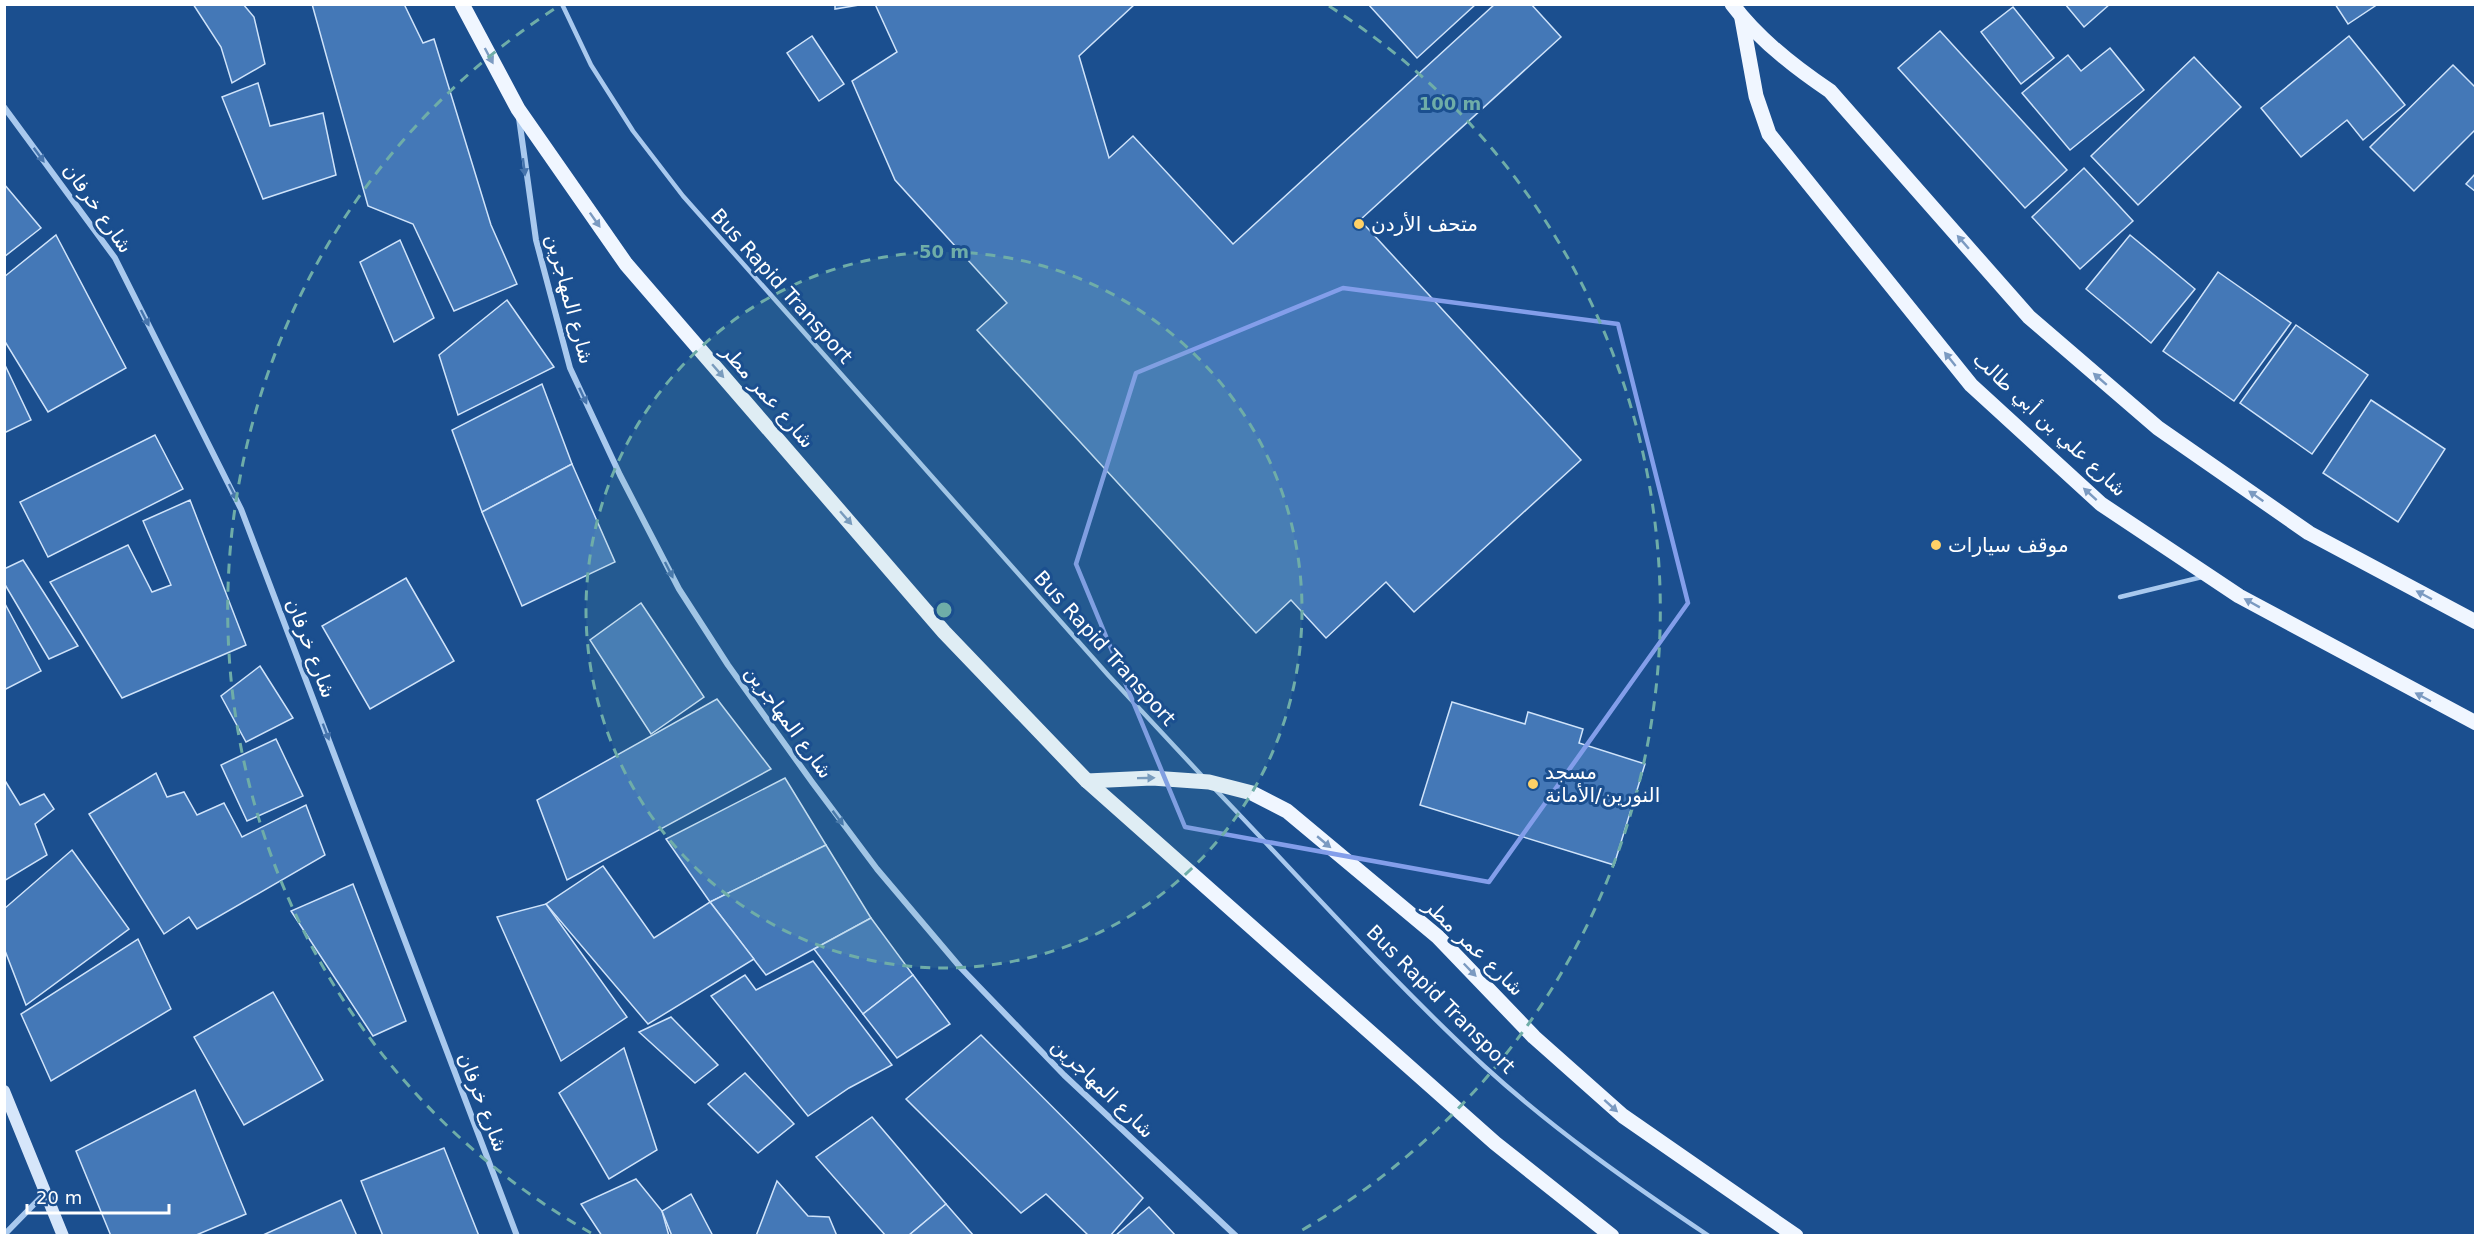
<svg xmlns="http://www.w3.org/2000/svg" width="2480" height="1240" font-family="'DejaVu Sans',Cairo,sans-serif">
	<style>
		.building { fill: #4478b7; stroke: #cfe3fa; stroke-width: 1.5 }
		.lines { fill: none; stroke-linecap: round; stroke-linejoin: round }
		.lane { stroke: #a9c9ee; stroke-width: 4.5 }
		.street { stroke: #a9c9ee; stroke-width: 6 }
		.secondary { stroke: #d6e6fa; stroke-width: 12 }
		.primary { stroke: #f0f6ff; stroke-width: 15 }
		.oneway { fill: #7b9ac1 }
		.oneway2 { fill: #4674ac }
		.marked { fill: none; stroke: #839eea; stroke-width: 4.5; stroke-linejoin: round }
		.ring { fill: none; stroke: #6fada8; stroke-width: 3; stroke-dasharray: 10 8 }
		.poi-dot { fill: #ffd166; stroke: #1b4f8f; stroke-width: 2 }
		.labels { text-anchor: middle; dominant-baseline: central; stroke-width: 6; stroke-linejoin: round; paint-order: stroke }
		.street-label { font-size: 20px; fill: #fff; stroke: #1b4f8f }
		.poi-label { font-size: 20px; fill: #fff; stroke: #1b4f8f; text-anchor: start }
		.centre { fill: #6fada8; stroke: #1b4f8f; stroke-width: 3 }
		.ring-label { font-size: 18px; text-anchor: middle; font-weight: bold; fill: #6fada8; stroke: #1b4f8f; stroke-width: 6; stroke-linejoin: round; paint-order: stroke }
	</style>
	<rect width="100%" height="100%" fill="#1b4f8f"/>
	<g class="building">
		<polygon points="193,4 243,4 254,17 265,64 232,83 221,47"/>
		<polygon points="312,4 404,4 423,43 434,39 491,225 517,284 454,311 413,224 368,206"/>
		<polygon points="835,4 865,4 835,9"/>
		<polygon points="875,4 1135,4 1079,56 1109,158 1133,136 1233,244 1495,4 1531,4 1561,37 1360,220 1581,460 1414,612 1386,582 1326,638 1291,600 1256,633 977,330 1007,303 895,180 852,81 897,52"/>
		<polygon points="1368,4 1476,4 1417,58"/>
		<polygon points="2065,4 2110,4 2084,27"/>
		<polygon points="2335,4 2378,4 2348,24"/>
		<polygon points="2013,7 2054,58 2021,84 1981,32"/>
		<polygon points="1940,31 2067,170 2025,208 1898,68"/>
		<polygon points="812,36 844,84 819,101 787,53"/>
		<polygon points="2349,36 2405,105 2363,140 2347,120 2301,157 2261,108"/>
		<polygon points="2110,48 2144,90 2070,150 2022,93 2068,55 2081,71"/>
		<polygon points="2194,57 2241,107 2138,205 2091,156"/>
		<polygon points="2453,65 2476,88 2476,129 2414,191 2370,147"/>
		<polygon points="258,83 270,126 323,113 336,175 263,199 222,97"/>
		<polygon points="2084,168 2133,221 2080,269 2032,217"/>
		<polygon points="2476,173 2476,192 2466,184"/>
		<polygon points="4,184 41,228 4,257"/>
		<polygon points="56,235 126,368 48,412 4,340 4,277"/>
		<polygon points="2130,235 2195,289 2151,343 2086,289"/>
		<polygon points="400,240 434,318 394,342 360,262"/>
		<polygon points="2218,272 2291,323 2234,401 2163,351"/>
		<polygon points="507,300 554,367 458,415 439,355"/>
		<polygon points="2296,325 2368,375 2312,454 2240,403"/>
		<polygon points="4,363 31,420 4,433"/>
		<polygon points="542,384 572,464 482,512 452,430"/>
		<polygon points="2371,400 2445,449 2398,522 2323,473"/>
		<polygon points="155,435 183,489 48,557 20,502"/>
		<polygon points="572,464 615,562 522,606 482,512"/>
		<polygon points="190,500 246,645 122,698 50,582 128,545 152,592 171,585 143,521"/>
		<polygon points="23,560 78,646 49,659 4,583 4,569"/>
		<polygon points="406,578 454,661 370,709 322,626"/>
		<polygon points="4,602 41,671 4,690"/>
		<polygon points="641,603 704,697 651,734 590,640"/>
		<polygon points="260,666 293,718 246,742 221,696"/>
		<polygon points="717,699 771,769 567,880 537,800"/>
		<polygon points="1452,702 1525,724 1528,712 1583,729 1579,743 1645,764 1614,865 1420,805"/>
		<polygon points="276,739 303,796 247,821 221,765"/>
		<polygon points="156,773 167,797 184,792 197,815 224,803 242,837 306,805 325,855 197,929 189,917 164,934 89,814"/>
		<polygon points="785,778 826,845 710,902 666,839"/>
		<polygon points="4,779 20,805 44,794 54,809 35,824 47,855 4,881"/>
		<polygon points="826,845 871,918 766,975 710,902"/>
		<polygon points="72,850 129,929 26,1005 4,948 4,909"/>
		<polygon points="603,866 654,938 710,902 754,959 648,1024 546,904"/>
		<polygon points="353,884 406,1021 373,1036 291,911"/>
		<polygon points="546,904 627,1017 561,1061 497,917"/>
		<polygon points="871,918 913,975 863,1014 814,949"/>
		<polygon points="138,939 171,1009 51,1081 21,1014"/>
		<polygon points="813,961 892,1065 849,1088 808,1116 711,996 745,975 756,990"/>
		<polygon points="913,975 950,1024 897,1058 863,1014"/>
		<polygon points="273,992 323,1080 244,1125 194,1037"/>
		<polygon points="671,1017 718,1065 695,1083 639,1032"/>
		<polygon points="981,1035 1143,1198 1110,1236 1089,1236 1046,1194 1021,1213 906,1099"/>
		<polygon points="624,1048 657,1150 609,1179 559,1093"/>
		<polygon points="745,1073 794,1124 758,1153 708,1104"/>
		<polygon points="195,1090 246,1214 194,1236 111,1236 76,1151"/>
		<polygon points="872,1117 946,1204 908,1236 886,1236 816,1157"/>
		<polygon points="444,1148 479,1236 383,1236 361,1181"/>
		<polygon points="636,1179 662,1211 669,1236 602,1236 581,1204"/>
		<polygon points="777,1181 808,1216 829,1217 837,1236 756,1236"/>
		<polygon points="691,1194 713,1236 672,1236 662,1211"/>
		<polygon points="341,1200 357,1236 263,1236 263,1235"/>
		<polygon points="946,1204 974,1236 908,1236"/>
		<polygon points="1149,1207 1176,1236 1115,1236"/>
	</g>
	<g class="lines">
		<g class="lane">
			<polyline points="562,4 591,65 633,131 683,196 1109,676 1204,778"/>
			<polyline points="2120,597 2202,577"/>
			<path d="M1214,788c89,93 175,190 270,278 69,63 147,118 225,170"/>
		</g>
		<g class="street">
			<polyline points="4,107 115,258 241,509 517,1236"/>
			<polyline points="519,118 536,240 570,368 620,475 679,589 728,665 812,782 877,869 960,967 1064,1075 1236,1236"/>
			<polyline points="4,1235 46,1192"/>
		</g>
		<polyline class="secondary" points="4,1091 63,1236"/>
		<g class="primary">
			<polyline points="462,4 518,109 626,264 944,632 1087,781 1495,1143 1612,1236"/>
			<path d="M1732,4c26,35 62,63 98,87l199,226 129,111 151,105 167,89"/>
			<polyline points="1742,19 1756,96 1769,134 1971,385 2101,504 2239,596 2476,723"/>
			<polyline points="1087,781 1152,778 1209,782 1252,793 1287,811 1438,937 1534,1037 1623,1116 1796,1236"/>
		</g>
	</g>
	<defs><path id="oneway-solid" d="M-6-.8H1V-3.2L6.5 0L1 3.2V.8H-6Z" transform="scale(1.5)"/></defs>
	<g class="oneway">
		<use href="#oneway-solid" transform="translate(489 56) rotate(62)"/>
		<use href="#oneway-solid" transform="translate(595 220) rotate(55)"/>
		<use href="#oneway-solid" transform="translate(1963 242) rotate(-131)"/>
		<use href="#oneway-solid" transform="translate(1950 359) rotate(-129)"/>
		<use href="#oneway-solid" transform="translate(718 371) rotate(49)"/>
		<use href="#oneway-solid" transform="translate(2100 379) rotate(-139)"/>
		<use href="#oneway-solid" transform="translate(2090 494) rotate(-138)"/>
		<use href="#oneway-solid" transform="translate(2256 496) rotate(-145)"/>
		<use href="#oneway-solid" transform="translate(846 518) rotate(49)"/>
		<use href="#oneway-solid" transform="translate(2424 595) rotate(-152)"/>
		<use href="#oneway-solid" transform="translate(2252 603) rotate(-151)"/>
		<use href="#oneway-solid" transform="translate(2423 697) rotate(-152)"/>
		<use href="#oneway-solid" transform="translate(1146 778) rotate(-1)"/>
		<use href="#oneway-solid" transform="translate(1324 842) rotate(40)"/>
		<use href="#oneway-solid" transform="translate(1470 970) rotate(46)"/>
		<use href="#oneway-solid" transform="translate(1611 1106) rotate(42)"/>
	</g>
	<g class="oneway2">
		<use href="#oneway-solid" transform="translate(39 155) rotate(54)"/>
		<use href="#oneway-solid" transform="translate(524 167) rotate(83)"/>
		<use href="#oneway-solid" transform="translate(145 318) rotate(63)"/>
		<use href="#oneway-solid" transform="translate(583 396) rotate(65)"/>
		<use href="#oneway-solid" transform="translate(233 492) rotate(63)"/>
		<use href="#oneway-solid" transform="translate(669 570) rotate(63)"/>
		<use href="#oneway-solid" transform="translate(326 732) rotate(69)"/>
		<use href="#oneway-solid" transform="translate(838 818) rotate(53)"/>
	</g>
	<path class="marked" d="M1343,288l275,36 70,279 -199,279 -304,-55 -109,-263 60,-191z"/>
	<circle cx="944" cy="610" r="358" fill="#6fada8" fill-opacity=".12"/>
	<g class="ring">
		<circle cx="944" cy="610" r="358"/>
		<path d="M591 1233A716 716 0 0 1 559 6M1329 6A716 716 0 0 1 1297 1233"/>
	</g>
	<g class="poi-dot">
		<circle cx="1359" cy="224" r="6"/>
		<circle cx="1936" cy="545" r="6"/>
		<circle cx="1533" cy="784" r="6"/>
	</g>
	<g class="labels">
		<g class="street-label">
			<text transform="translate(98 208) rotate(55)">شارع خرفان</text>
			<text transform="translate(782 286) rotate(48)">Bus Rapid Transport</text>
			<text transform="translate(570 299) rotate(75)">شارع المهاجرين</text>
			<text transform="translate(768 396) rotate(49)">شارع عمر مطر</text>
			<text transform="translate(2050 424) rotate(43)">شارع علي بن أبي طالب</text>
			<text transform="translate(311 648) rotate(69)">شارع خرفان</text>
			<text transform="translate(1105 648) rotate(48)">Bus Rapid Transport</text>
			<text transform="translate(789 722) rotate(54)">شارع المهاجرين</text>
			<text transform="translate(1474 947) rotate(44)">شارع عمر مطر</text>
			<text transform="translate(1441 999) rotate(45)">Bus Rapid Transport</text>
			<text transform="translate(1103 1088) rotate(44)">شارع المهاجرين</text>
			<text transform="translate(483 1102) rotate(69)">شارع خرفان</text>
		</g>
		<g class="poi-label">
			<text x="1371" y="224">متحف الأردن</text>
			<text x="1948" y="545">موقف سيارات</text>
			<text x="1545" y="772">مسجد<tspan x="1545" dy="23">النورين/الأمانة</tspan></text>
		</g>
	</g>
	<circle cx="944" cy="610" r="9" class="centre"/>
	<g class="ring-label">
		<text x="1450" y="110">100 m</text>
		<text x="944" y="258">50 m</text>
	</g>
	<rect width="2480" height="1240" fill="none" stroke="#ffffff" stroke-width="12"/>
	<path d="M27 1204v9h142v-9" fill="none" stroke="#ffffff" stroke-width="3"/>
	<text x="36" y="1204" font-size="18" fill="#ffffff" stroke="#1b4f8f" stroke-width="4.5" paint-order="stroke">20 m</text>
</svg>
